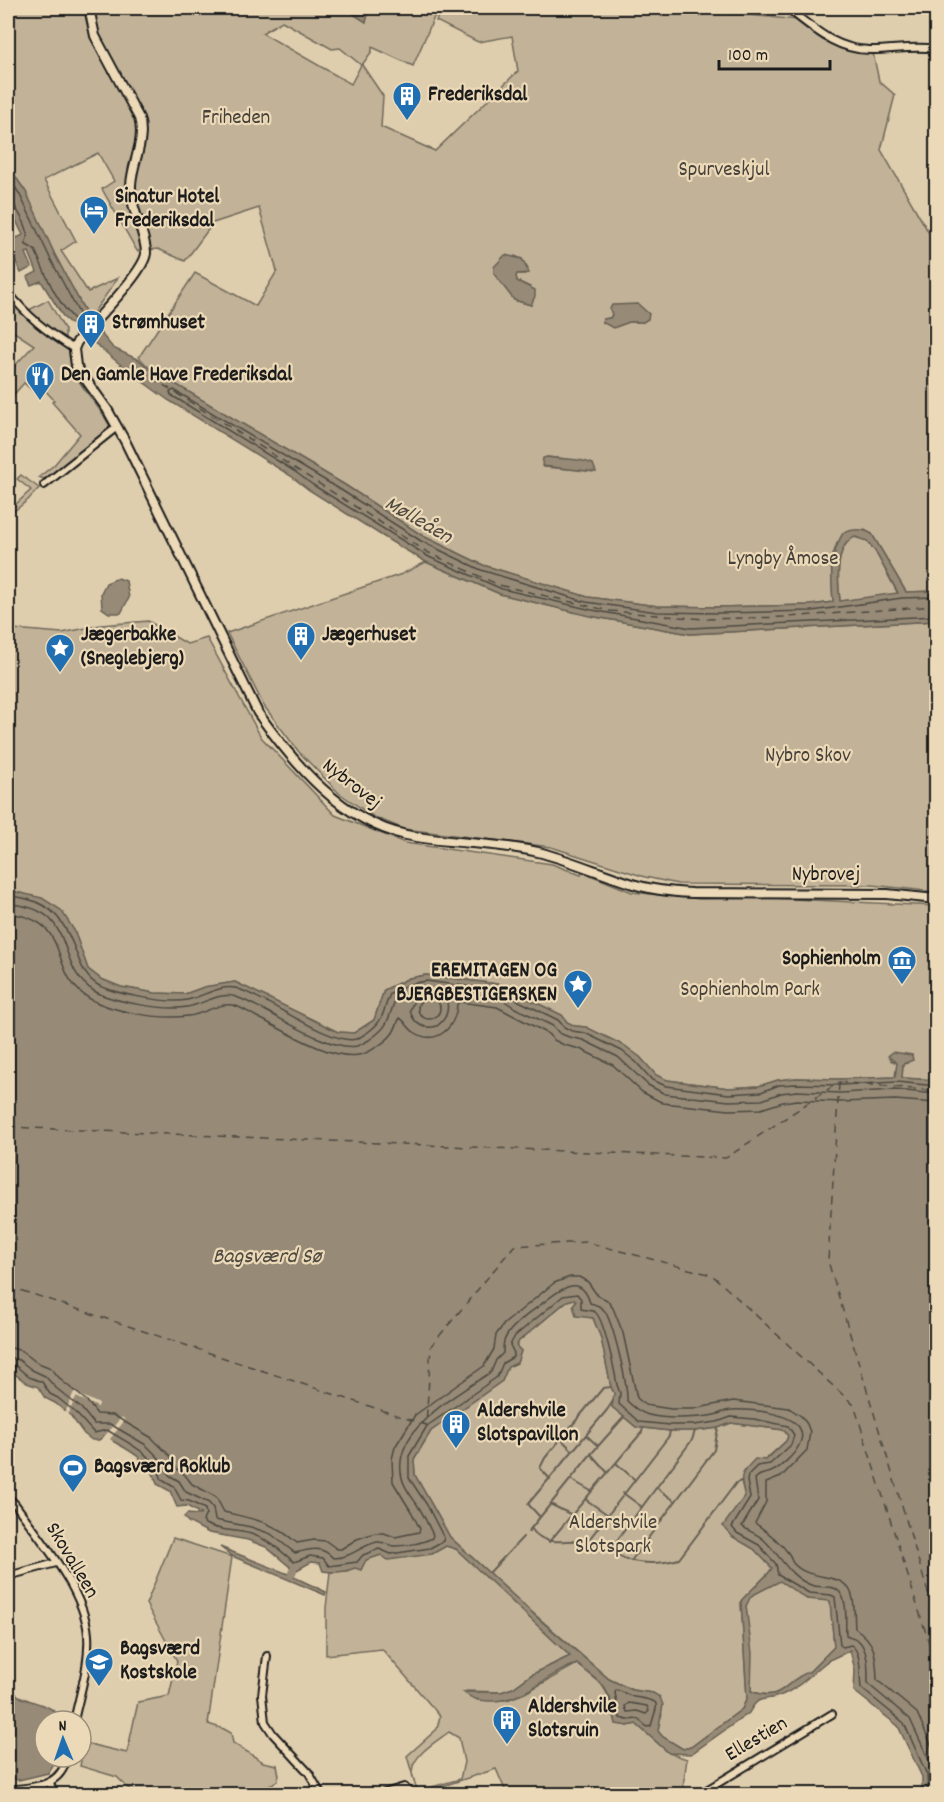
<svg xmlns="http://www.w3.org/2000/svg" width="944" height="1802" font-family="Dekko,sans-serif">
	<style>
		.green { fill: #c2b398; stroke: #6f685a; stroke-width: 1.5; fill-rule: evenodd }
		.water { fill: #978b77; stroke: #665f53; stroke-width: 1.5; fill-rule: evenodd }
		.pier { fill: #dfceae }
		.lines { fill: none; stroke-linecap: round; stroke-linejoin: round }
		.shore { stroke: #4d4840; stroke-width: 1.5 }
		.stream { stroke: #665f53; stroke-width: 2 }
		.canal { stroke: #978b77; stroke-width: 8 }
		.ferry { stroke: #4d4840; stroke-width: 1.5; stroke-dasharray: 8 6; stroke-linecap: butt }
		.minor-casing { stroke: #1c1c1c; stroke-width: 10 }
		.tertiary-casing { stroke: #1c1c1c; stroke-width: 12 }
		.minor { stroke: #ecd9b7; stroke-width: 6 }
		.tertiary { stroke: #ecd9b7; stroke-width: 8 }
		.labels { text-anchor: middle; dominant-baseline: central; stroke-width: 4.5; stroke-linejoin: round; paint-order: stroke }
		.poi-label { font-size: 21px; font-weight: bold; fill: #1c1c1c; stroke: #ecd9b7; text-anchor: start }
		.park-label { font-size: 21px; fill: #46423b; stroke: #ecd9b7 }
		.street-label { font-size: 21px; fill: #1c1c1c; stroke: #ecd9b7 }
		.water-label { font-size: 22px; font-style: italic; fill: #4d4840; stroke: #ecd9b7 }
	</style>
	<rect width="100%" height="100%" fill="#dfceae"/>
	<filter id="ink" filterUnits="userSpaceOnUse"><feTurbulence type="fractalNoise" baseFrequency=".0167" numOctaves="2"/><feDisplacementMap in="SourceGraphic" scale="12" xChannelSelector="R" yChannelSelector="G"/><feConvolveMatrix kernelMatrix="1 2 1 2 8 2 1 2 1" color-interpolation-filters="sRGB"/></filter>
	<g filter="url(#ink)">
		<g class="green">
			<path d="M8,8h430l-25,58 -41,-19v4l-10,14 21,31 -2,31 54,24 83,-80 -6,-35 -34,6 -42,-21 5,-13h240l117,12 33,24 17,7 25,2 6,28 16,14 -14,55 55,95v346l-30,1 -34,-58 -7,-4 -28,13 -6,18 2,41 -22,3 -93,2 -60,-1 -70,-9 -105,-32 -60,-29 -78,-51 -195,-116 -11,-12 56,-84 61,33 21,-35 -18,-63 -46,15 -28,38 -27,-12 -21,2 -35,-62 12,-8 -16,-28 -54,27 32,61 -15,10 27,41 30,-14 -29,41 -34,-64 -29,-63 -18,-26zM282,21l50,28 8,-1 21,17 -10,19 -89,-51zM515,256l7,3 6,10 -3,5h-8l-1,2 1,5 13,6 1,18 -17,-5zM612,314l32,8h-15l-16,6 -9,-9 6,-1zM547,457l19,2 19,11 -41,-3z"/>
			<path d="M8,294l18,24 43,33c0,30 29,49 41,76l-60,50 -6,2 -5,-2 15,-12 26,-31 -28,-32 2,-2 -10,-11h-5l-5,3 -10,-9 -16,18v-28l26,-28 -26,-17c4,-12 2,-21 0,-34z"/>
			<polygon points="48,300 65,330 65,338 29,314 27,311"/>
			<polygon points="21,475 39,488 28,500 14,511 8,506 8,499 15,505 31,490 17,479"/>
			<path d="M855,537l12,4 8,10 23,43 -58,7c-2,-18 -6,-56 15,-64z"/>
			<polygon points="426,562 500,594 590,616 690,634 936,621 936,892 872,885 678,884 645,877 551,847 404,829 374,817 339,793 299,752 264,706 227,633 402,574"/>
			<polygon points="148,621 187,644 207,638 261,737 335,815 405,843 552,864 581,875 583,872 632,892 700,899 771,898 936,906 936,1080 902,1078 903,1064 908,1063 890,1060 897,1063 896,1077 839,1079 796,1078 778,1080 759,1086 729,1088 667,1080 656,1075 640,1057 586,1027 575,1026 567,1022 562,1015 522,996 505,985 426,975 409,978 384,990 374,1020 354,1033 338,1032 235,982 204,987 185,994 155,993 121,987 101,979 88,969 74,930 14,891 8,890 8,626 13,629 62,633 101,625"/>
			<path d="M574,1299l15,18 4,1 8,20 10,49 3,6 -2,14 24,20 34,4h25l23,-3 13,-5 53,7 4,6 -2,5 -45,40 4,15 -21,30 9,11 21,12 18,19c-3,7 -24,24 -31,33l6,97 -5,11 -51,38 -8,2 -20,-12 -6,-6 1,-8 4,-8 -9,-22 -21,-3 -23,-11 -92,-80 -67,-62 -35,-62 -1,-16 17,-28 71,-50 6,-14 9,-4 4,-12 -5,-5 3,-5 48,-40z"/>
			<polygon points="173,1538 232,1557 208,1724 224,1729 231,1733 233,1743 263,1762 277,1765 279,1776 277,1781 270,1785 277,1794 134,1794 117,1777 80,1766 84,1743 127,1753 138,1702 169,1696 177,1661 146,1604"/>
			<path d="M446,1546l10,3 13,11 101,96 -39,19 -18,13 -12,4 -34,-1 10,9h30l18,-7 52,-29c22,16 32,23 36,51l15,11 8,-2 33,29 18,6 -5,34 -175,1 -11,-25 -78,25 -11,-38 30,-27 3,-13 -58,-67 -56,6v-47l4,-36 17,-1 19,-11 15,-5 51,-1zM449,1732l10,6 5,24 -4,17 -42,12c-2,-5 -6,-13 -6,-19 0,-17 25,-31 37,-40z"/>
			<path d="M780,1581l27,18 23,1 4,47 -25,25c-24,9 -27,31 -58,19l-5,-85 4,-10z"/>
		</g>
		<g class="water">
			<polygon points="347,8 370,8 366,22 347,10"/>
			<path d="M8,166l18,26 29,63 34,64 24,29 26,12 11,9 195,116 78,51 60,29 105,32 70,9 60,1 93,-2 22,-3c-2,-27 -4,-45 10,-69 11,-4 18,-5 29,1l34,58 30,-1v30l-246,13 -100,-18 -90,-22 -74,-32 -34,-20 -83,-52 -18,-14 -123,-76 -36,-26 -68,-56 -23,-37 -10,4 -4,-8 10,-5 -8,-20 -3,1 6,14 -11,6 -13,-28v-9l5,-3 4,5 6,-3 -15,-31zM855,537l12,4 8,10 23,42 -58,8c-2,-18 -6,-56 15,-64z"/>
			<polygon points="505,255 522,259 529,273 517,274 516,276 517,281 535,290 535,296 531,305 514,300 494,274 494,267"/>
			<polygon points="638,304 649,314 648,319 643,322 629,322 613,328 602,322 603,319 610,318 612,315 610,309 612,305"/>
			<path d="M547,457c16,3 31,0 46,7l3,8 -54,-6 1,-8z"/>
			<polygon points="118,578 126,581 129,598 121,613 109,613 102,608 101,593 106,583"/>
			<path d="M8,890l34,8 19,12 13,20 14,39 13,10 20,8 34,6 30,1 19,-7 31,-5 103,50 16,1 20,-13 10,-30 25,-12 17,-3 79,10 17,11 40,19 5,7 8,4 11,1 39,19 15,11 16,18 11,5 62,8 30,-2 19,-6 18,-2 43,1 56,-2 2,-14 -9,-7 5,-4 19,3 1,5 -10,4 -1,14 34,2v714h-14v-17l-24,-51 -44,-35 1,-21 -5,-20c-8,5 -19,8 -25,13 -14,11 -28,27 -46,33 -16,6 -20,-2 -30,17l-58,41 -22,-1 -33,-29 -8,2 -12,-2 -6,-26 -7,-13 -26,-21c-31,9 -51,38 -88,37 -10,0 -18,-2 -26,-9h38l12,-4 18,-13 39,-19 -114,-107 -10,-3 -14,8 -44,6 -7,-5 -15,5 -5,10 -6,-2c-10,4 -21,5 -32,3l-3,-8 -9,-1 -16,9 -29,-24 -18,-7 -39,-7 -21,-11 -4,-5 3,-3 13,1 1,-1 -14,-8 -10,1 -7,-16 -13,-7c-6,-26 -32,-35 -53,-48l-5,4h-7l-8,-6 -13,-18 -16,-13 -10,-5 -7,-11 -11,-4 -19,-14zM574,1299l2,2 -3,4 3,11 17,2 8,20 10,49 3,6 -2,14 24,20 34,4h25l23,-3 13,-5 53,7 4,6 -2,5 -20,19 -11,-1c-15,15 -16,17 -10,37l-22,30 10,11 21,12 18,19c-3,7 -24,24 -31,33l6,97 -5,11 -51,38 -8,2 -20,-12 -5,-6 5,-26 -3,-8 -7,-4 -21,-3 -23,-11 -69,-59 -90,-83 -35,-62 -1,-16 17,-28 71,-50 6,-14 9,-4 4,-12 -5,-5 3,-5 48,-40zM780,1581l27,18 23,2 4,46 -25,25c-25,8 -26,32 -58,19l1,-38 -6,-47 5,-10z"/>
			<polygon points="220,1547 288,1574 290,1573 294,1574 294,1577 326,1592 325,1595 232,1556"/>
			<path d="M8,1686c3,3 7,7 11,10 14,8 36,8 43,25h-17v36h13l-10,16 -29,7 -11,-2z"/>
		</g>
		<g class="pier">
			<polygon points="74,1392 99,1404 98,1407 76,1397 68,1414 65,1413"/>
			<polygon points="122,1417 125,1420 110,1439 113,1441 111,1444 104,1439 100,1441"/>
		</g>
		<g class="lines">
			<g class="shore">
				<path d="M8,176l12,19 30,63 32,61 -1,4h-3c-22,-20 -32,-48 -43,-73l-10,-6c7,-14 -3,-24 -10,-38l-7,-3"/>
				<polyline points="936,597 902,598 812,611 719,613 657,612 586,602 481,570 421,541 341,490 174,390 170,392 171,395 294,471 313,485 429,557 502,589 592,610 691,628 936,616"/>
				<path d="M8,896c40,3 55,20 68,56 5,13 9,25 22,33 17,9 70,19 89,15 15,-3 32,-15 48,-12 29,7 96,58 121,51 4,-1 8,-5 12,-7 17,-12 14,-20 22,-38l20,-10 16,-3 77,10 16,10 39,19 6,7 8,4 13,2 37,18 14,11 16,18 14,6 63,8 32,-2 18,-7 17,-1 44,1 57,-3 39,4"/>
				<path d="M8,904c73,4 44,62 86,87 19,11 72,20 93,16 15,-2 33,-16 49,-10 31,10 90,55 121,49 4,-1 8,-4 12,-6 20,-14 18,-18 26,-40l17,-9 4,4 -6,15c3,14 14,20 27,16 12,-9 13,-20 7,-32l3,-3 53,7 15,10 38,18 6,7 10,4 14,3 35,17 30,28 17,9 64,7 33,-1 19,-7 16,-2 43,2 56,-3 40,4"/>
				<path d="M8,913c68,8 37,60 82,86 23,13 71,21 98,17 14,-1 29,-13 44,-11 8,1 17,8 25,12 25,12 73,43 101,38 10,-1 28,-13 34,-21 4,-5 5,-12 8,-16 5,3 8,10 14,14 23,15 42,-5 43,-28l3,-2 37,5 50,26 7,7 10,5 16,4 33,16 29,27 21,11 66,7 32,-1 22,-7 14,-2 44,2 54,-2 41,3"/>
				<circle cx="429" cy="1008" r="11"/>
				<path d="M8,1347l14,4 14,11 15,6 11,13 25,20 10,13 16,1 39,23 19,19 6,12 8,6 7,9 24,13 8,15c30,7 49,10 73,31l17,-3 12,1 11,8h4l16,-10 18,-6h9l11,4 24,-5 1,-3 -8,-16 -19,-31 -1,-23 3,-12 20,-32 69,-49 10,-17 2,-14 8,-11 50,-41 16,-6h9l9,5 9,13 10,5 6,8 10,25 14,65 8,7 26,4h22l40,-8 56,7 12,8 6,8 3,8 -3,18 -26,27 -15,6v19l-11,21c12,9 25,18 34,31 2,3 3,6 4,9 17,20 51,7 59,32 3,10 2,22 3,33 21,14 21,27 22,52l40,33 19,43"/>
				<path d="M8,1357l11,3 13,10 13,6 11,12 25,20 13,16h16l36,21 19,19 4,11 10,6 7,11 23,11 4,5 2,12 36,7 20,7 24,19c15,-4 27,-8 38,5 18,0 27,-12 44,-16 7,-1 11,4 18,4 11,0 28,-3 37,-8l1,-3c-5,-10 -9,-20 -15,-29 -5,-8 -14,-18 -16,-28 -12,-49 56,-83 89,-106l5,-12 7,-7c0,-7 0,-12 4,-18 7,-11 21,-21 32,-29 16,-12 41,-37 51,-3 4,1 9,2 13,6 10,10 25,78 24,92 15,15 25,16 46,17 13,0 28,0 41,-3 6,-1 11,-5 18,-5 19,-1 86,3 66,37 -4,8 -19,22 -27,25 -7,3 -10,0 -16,7l3,21 -16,26c7,6 17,8 23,15 16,15 24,36 46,44 10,4 23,-2 30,9 7,10 4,30 5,41 4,2 10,3 13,6 10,10 9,31 9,43l42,35 25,54v21"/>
				<path d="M8,1364l8,2 13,11 13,5 8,12 8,4 17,14 19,21 13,-3c21,13 48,24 55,50l12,7 7,13 8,1 16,8 1,5 -3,7 2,3c14,7 31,6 46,10 18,6 29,16 43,28l16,-6 13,2 6,8 28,-4 6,-7 16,-6 12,5 39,-6 13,-7 1,-3 -17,-33 -18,-27v-22l18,-30 70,-49 6,-14 10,-6 1,-4 -4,-8 5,-9 48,-40 14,-2 4,5v10c4,1 10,1 14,3 9,6 20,61 22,73l3,8 -1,11 20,18 31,3h24l23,-3 14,-5 23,2 34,7 6,9 -3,10 -21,19 -13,2 -9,9 -1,6 3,17 -18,29 5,6 22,12 17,19 2,11 31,18 22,2 4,2 5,48 3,2 8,-2c12,8 8,31 10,43l43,35 23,52 1,19"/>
				<path d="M616,1690c6,1 11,5 18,7 29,5 24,3 17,29l-4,1 -9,-8 -11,1 -7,-2 -5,-25z"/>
				<polygon points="629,1703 647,1706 649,1711 646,1714 637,1711 627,1712 625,1706"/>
			</g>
			<g class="stream">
				<polyline points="586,1435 598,1446"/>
				<polyline points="561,1439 572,1450"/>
				<polyline points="591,1454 607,1472"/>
				<polyline points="616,1463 634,1479"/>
				<polyline points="550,1479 540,1468 545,1458 603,1388 611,1387"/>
				<polyline points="570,1479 591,1491"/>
				<polyline points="657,1488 675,1501"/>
				<polyline points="623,1493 642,1507"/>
				<polyline points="585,1499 627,1528"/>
				<polyline points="550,1504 572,1515"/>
				<polyline points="540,1517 528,1504 607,1410 613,1401"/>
				<path d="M531,1528c14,22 38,9 57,14 16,3 29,15 44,19 15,3 33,2 47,-2l57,-76 5,-2"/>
				<polyline points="528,1532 591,1454 624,1417"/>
				<polyline points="549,1542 642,1432 643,1428"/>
				<polyline points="587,1542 669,1436 670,1431"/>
				<polyline points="609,1551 692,1440 695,1431"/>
				<polyline points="631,1561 714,1450 718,1428"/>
				<polyline points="490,1572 523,1537"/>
			</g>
			<polyline class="canal" points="292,1573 293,1570"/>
			<g class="ferry">
				<polyline points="142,368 146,374 427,552 499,585 610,611 703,619 787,617 936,606"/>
				<polyline points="839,1083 828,1261 936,1619"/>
				<polyline points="8,1127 726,1158 839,1082 936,1091"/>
				<polyline points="8,1286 426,1425 431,1346 514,1246 586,1242 712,1275 854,1405 936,1665"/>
			</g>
			<g class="minor-casing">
				<g id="minor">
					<path d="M787,8c26,20 50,43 85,42 22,0 43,-5 64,-1"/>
					<path d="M8,292c20,25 39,40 66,57"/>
					<polyline points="44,485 117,427"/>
					<path d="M8,1497l7,7c25,35 70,87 73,131 2,28 -8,58 -14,86"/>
					<polyline points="8,1576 56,1563"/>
					<polyline points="267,1656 262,1695 265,1722 273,1734 309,1773 321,1794"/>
					<polyline points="50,1783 54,1794"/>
					<path d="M8,1790c25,-3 53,-2 59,-33"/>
					<polyline points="381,1794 404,1787 412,1794"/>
					<polyline points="700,1794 832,1714"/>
				</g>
			</g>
			<g class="tertiary-casing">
				<g id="tertiary">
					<path d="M89,8l6,28 44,82c7,23 -7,44 -8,67 -1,25 14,45 15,67 1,18 -56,73 -69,90l-3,7 2,17 31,43 18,32 133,272c37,52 84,108 148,122 43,9 89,7 132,17 32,8 63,22 95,32 19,6 39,8 59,9l195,1 49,5"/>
					<polyline points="921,8 936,13"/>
				</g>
			</g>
			<use href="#minor" class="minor"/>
			<use href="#tertiary" class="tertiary"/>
		</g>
	</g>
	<defs>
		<g id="building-pin" transform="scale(1.5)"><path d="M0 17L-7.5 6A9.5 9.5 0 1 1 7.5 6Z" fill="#1f6fb2" stroke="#ecd9b7"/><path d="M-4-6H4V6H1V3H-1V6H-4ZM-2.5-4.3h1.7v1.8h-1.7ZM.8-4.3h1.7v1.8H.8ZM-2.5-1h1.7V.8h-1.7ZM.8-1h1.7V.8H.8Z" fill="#fff"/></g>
		<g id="hotel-pin" transform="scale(1.5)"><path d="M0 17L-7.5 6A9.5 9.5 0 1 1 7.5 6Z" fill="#1f6fb2" stroke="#ecd9b7"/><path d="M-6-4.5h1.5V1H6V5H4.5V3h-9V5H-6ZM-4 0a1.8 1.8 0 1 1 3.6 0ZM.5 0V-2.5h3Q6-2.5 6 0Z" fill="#fff"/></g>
		<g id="restaurant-pin" transform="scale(1.5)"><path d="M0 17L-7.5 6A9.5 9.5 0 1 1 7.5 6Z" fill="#1f6fb2" stroke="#ecd9b7"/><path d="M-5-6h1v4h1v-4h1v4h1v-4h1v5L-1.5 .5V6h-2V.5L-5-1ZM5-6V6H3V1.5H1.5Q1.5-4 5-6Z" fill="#fff"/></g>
		<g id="sight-pin" transform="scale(1.5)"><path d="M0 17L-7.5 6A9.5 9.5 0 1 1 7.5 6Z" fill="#1f6fb2" stroke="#ecd9b7"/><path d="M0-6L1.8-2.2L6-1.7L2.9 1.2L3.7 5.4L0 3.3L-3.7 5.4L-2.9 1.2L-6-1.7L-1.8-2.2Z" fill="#fff"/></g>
		<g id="museum-pin" transform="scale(1.5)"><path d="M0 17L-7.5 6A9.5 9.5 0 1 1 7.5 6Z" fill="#1f6fb2" stroke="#ecd9b7"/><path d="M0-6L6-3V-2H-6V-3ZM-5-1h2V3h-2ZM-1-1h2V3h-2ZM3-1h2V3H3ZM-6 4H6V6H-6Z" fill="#fff"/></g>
		<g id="stadium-pin" transform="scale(1.5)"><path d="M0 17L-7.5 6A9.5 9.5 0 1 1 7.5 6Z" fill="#1f6fb2" stroke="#ecd9b7"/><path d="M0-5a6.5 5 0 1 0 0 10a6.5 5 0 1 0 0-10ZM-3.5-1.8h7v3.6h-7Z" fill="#fff"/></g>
		<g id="school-pin" transform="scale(1.5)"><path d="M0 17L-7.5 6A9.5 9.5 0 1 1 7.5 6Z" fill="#1f6fb2" stroke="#ecd9b7"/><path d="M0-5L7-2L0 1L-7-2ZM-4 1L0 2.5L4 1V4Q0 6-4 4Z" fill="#fff"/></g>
	</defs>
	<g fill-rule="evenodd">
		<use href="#building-pin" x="407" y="96"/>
		<use href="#hotel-pin" x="94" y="210"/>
		<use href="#building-pin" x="91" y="324"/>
		<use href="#restaurant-pin" x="40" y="376"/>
		<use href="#building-pin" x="301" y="636"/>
		<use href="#sight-pin" x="60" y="648"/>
		<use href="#museum-pin" x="902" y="960"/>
		<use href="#sight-pin" x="578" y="984"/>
		<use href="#building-pin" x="456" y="1424"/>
		<use href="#stadium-pin" x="73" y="1468"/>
		<use href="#school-pin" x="99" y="1662"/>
		<use href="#building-pin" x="507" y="1720"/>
	</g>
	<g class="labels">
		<g class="poi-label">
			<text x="428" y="96">Frederiksdal</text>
			<text x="115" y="198">Sinatur Hotel<tspan x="115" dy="24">Frederiksdal</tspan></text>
			<text x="112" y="324">Strømhuset</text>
			<text x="61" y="376">Den Gamle Have Frederiksdal</text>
			<text x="81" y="636">Jægerbakke<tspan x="81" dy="24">(Sneglebjerg)</tspan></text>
			<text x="322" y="636">Jægerhuset</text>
			<text x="881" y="960" text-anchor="end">Sophienholm</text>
			<text x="557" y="972" text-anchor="end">EREMITAGEN OG<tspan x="557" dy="24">BJERGBESTIGERSKEN</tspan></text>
			<text x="477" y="1412">Aldershvile<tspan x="477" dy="24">Slotspavillon</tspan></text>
			<text x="94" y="1468">Bagsværd Roklub</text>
			<text x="120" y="1650">Bagsværd<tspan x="120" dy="24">Kostskole</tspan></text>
			<text x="528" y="1708">Aldershvile<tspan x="528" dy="24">Slotsruin</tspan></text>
		</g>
		<g class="park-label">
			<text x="236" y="119">Friheden</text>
			<text x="724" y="171">Spurveskjul</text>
			<text x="783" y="560">Lyngby Åmose</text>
			<text x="808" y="757">Nybro Skov</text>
			<text x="750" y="991">Sophienholm Park</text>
			<text x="613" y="1524">Aldershvile<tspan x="613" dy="24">Slotspark</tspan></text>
		</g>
		<g class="street-label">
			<text transform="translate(351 785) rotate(38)">Nybrovej</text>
			<text x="826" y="876">Nybrovej</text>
			<text transform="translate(71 1561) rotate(59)">Skovalleen</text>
			<text transform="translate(757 1740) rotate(-31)">Ellestien</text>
		</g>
		<g class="water-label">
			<text transform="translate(418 521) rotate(30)">Mølleåen</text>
			<text x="267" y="1257">Bagsværd Sø</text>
		</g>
	</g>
	<rect width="944" height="1802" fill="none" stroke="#ecd9b7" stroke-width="30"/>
	<rect x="15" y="15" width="914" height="1772" fill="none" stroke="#1c1c1c" stroke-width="2" filter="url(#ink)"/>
	<g transform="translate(63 1739) rotate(358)"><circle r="28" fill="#ecd9b7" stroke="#998d79" stroke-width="1.5"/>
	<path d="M0-4.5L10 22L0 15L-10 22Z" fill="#1f6fb2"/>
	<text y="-9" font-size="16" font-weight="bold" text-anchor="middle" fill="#1c1c1c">N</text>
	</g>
	<path d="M719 60v9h111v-9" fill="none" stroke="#1c1c1c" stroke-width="3"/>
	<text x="728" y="60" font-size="18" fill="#1c1c1c" stroke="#ecd9b7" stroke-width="4.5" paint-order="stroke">100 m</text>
</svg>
